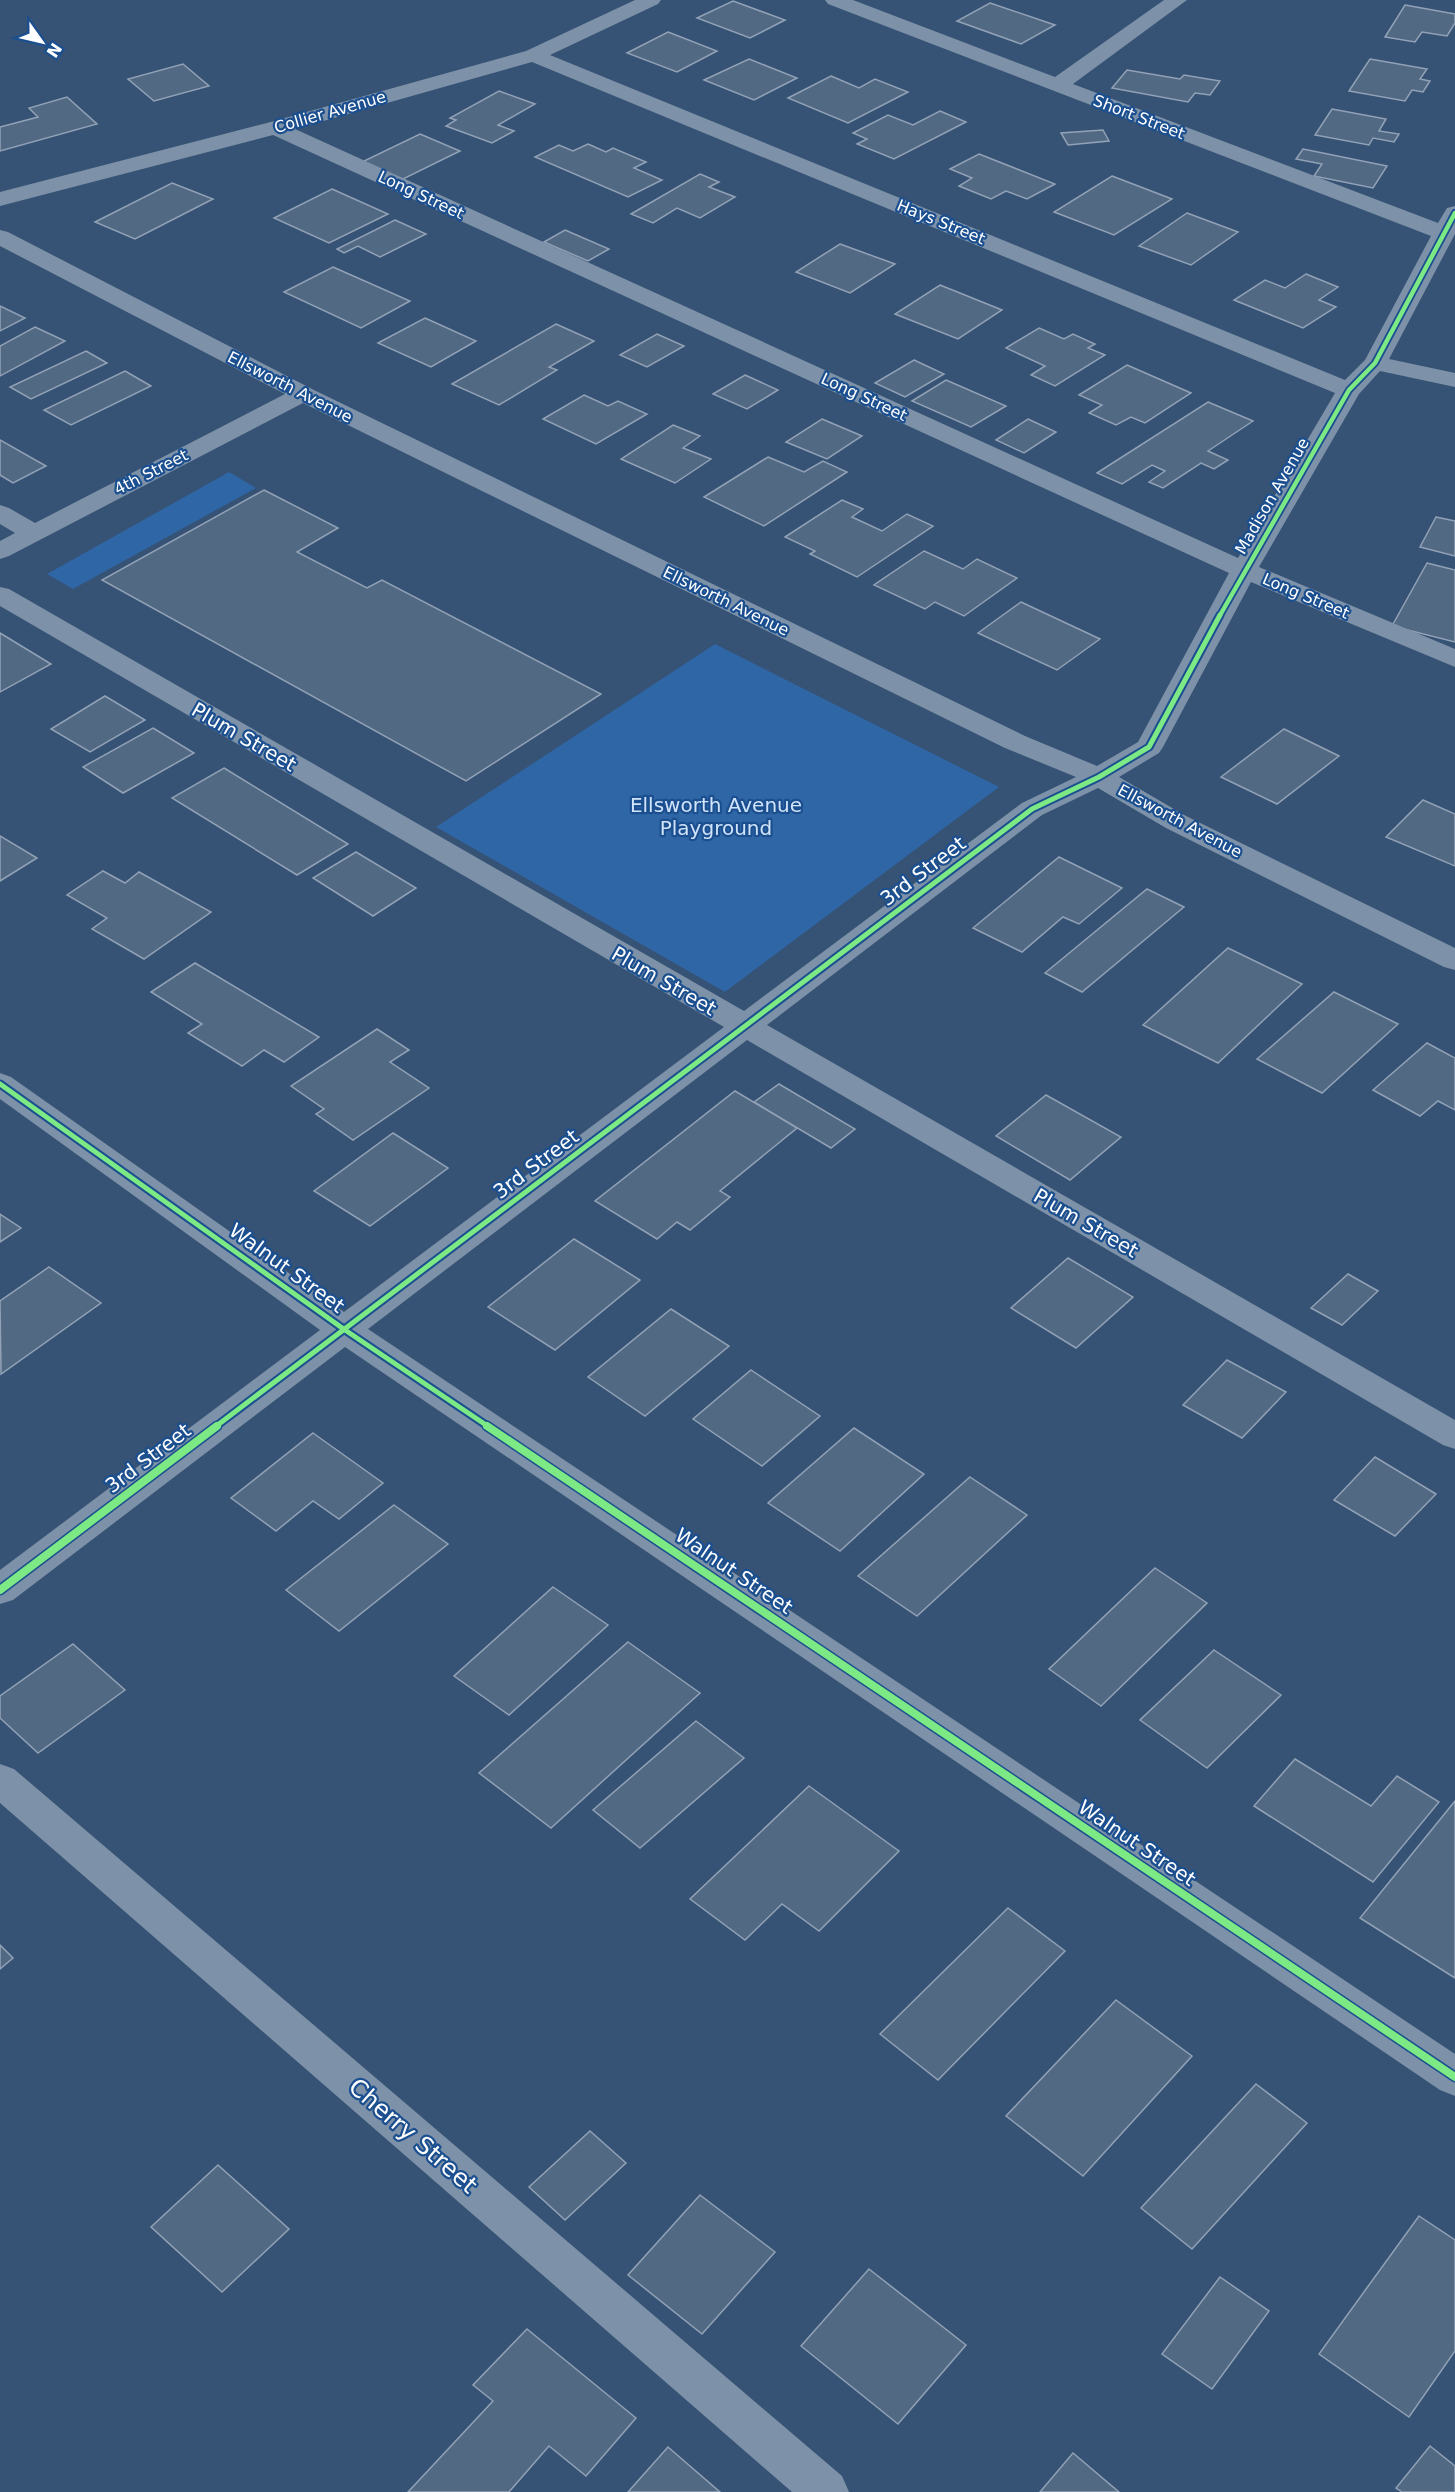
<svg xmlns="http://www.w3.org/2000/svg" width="1455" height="2492" font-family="'DejaVu Sans',sans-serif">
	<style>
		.green { fill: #2f66a5 }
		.building { fill: #526984; stroke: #92a2b6; stroke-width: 1.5 }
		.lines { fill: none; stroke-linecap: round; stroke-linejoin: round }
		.minor { fill: #7d92a8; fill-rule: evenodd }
		.cycleway-far2-casing { stroke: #1b4f8f; stroke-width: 8 }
		.cycleway-far1-casing { stroke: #1b4f8f; stroke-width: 9 }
		.cycleway-casing { stroke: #1b4f8f; stroke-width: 11 }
		.cycleway-far2 { stroke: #7ce984; stroke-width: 4.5 }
		.cycleway-far1 { stroke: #7ce984; stroke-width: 5 }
		.cycleway { stroke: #7ce984; stroke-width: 8 }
		.labels { text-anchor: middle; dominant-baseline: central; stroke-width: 4.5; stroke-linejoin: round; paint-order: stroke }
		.far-street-label { font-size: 16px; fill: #fff; stroke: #1b4f8f }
		.street-label { font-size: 20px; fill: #fff; stroke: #1b4f8f }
		.park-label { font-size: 20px; fill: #cfe3fa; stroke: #1b4f8f }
		.near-street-label { font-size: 24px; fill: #fff; stroke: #1b4f8f }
	</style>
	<rect width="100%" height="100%" fill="#365274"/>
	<g class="green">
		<polygon points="229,472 256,488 73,589 47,574"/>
		<polygon points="715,644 999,787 725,992 436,827"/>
	</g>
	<g class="building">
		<polygon points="733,1 785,20 750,38 697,18"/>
		<polygon points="990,3 1055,25 1021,44 957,21"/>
		<polygon points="1405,5 1455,14 1455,23 1447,36 1422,32 1415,42 1385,37"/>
		<polygon points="668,32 717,51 677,72 627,53"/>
		<polygon points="749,59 797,78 754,100 704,80"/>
		<polygon points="1370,59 1427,69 1420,79 1430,81 1423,92 1412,90 1405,101 1349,91"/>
		<polygon points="183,64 209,86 154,101 128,79"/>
		<polygon points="1127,70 1180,79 1184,75 1220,81 1210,95 1195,93 1188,102 1112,88"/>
		<polygon points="831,76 859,88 875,79 908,92 848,123 788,98"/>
		<polygon points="499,91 535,104 498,125 514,131 492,143 446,126 456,120 450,118"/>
		<polygon points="67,97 97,124 0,151 0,127 38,117 29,108"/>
		<polygon points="1332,109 1386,119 1379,131 1399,134 1394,142 1373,138 1369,145 1315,135"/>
		<polygon points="940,111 966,122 894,159 857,144 867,139 853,133 888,115 913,125"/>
		<polygon points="1103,130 1109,141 1068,145 1061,133"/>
		<polygon points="420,134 460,151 401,180 362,162"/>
		<polygon points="588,144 606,152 613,148 646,162 634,168 662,180 628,197 535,157 559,145 573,151"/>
		<polygon points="1303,149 1387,166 1373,188 1314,176 1322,164 1296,159"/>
		<polygon points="979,154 1055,184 1027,199 1006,191 991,199 959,186 972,178 950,169"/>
		<polygon points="700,174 719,182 709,187 735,197 700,218 677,208 653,223 631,214"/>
		<polygon points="1112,176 1172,199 1114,235 1054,212"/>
		<polygon points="172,183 213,199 135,239 95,222"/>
		<polygon points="332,189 388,214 329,243 274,218"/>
		<polygon points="1187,213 1238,232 1191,265 1139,246"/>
		<polygon points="395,220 426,234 380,257 358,246 344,253 337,249"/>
		<polygon points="565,230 609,249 588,261 544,242"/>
		<polygon points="840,244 895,264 850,293 796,272"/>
		<polygon points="333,267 410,301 361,328 284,292"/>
		<polygon points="1306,274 1338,287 1319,300 1336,307 1303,328 1234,300 1265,280 1285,288"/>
		<polygon points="940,285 1002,310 958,339 895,314"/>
		<polygon points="0,306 25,318 0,331"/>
		<polygon points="425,318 476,341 431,367 378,343"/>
		<polygon points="556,324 594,341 549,367 557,370 499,405 452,384"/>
		<polygon points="35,327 65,341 0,376 0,346"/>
		<polygon points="1039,328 1064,339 1073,334 1095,344 1088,348 1105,355 1055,386 1031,375 1045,366 1006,348"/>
		<polygon points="657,334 684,346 647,367 620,355"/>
		<polygon points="86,351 107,363 31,399 10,387"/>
		<polygon points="914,360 944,374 905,397 875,383"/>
		<polygon points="1127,365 1191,393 1145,423 1131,417 1116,425 1089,413 1102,405 1079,395"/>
		<polygon points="125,371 151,386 71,425 44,410"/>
		<polygon points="745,375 778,390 747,409 713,394"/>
		<polygon points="946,380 1006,406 971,427 912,401"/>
		<polygon points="584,395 608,406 618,401 647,414 596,444 543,419"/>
		<polygon points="1208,402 1253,421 1208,451 1228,460 1214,469 1201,463 1163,488 1149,482 1165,471 1152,465 1122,484 1097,473"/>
		<polygon points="822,419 862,436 827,459 786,442"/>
		<polygon points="1028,419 1056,432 1024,453 996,440"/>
		<polygon points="673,425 700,436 683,448 711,459 675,483 621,459"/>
		<polygon points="0,440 46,466 13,483 0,475"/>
		<polygon points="768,457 804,472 823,461 847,472 764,526 704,497"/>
		<polygon points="264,490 338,528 297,552 367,588 382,580 601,694 466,781 102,580"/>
		<polygon points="842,500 863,509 852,517 882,531 907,514 933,526 857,577 810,554 815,551 785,537"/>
		<polygon points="1436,517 1455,521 1455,556 1420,547"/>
		<polygon points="924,551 963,569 977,559 1017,578 964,616 935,602 925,609 874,585"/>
		<polygon points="1427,563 1455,570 1455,642 1392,626"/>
		<polygon points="1021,602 1100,639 1057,670 978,633"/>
		<polygon points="0,633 51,664 0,692"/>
		<polygon points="105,696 145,720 90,752 51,729"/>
		<polygon points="153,728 194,753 123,793 83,767"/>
		<polygon points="1284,729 1339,756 1277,804 1221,777"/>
		<polygon points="224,768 348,844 297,875 172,798"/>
		<polygon points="1423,800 1455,814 1455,866 1386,837"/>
		<polygon points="0,836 37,858 0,881"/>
		<polygon points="356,852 416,888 373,916 313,878"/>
		<polygon points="1059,857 1122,888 1079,924 1063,917 1022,952 973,928"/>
		<polygon points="103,871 125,883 139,872 211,912 144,959 92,929 107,918 67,895"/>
		<polygon points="1147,889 1184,907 1082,992 1045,973"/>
		<polygon points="1228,948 1302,984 1218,1063 1143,1025"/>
		<polygon points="195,963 319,1037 284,1062 264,1050 242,1066 188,1033 202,1024 151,992"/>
		<polygon points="1334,992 1398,1024 1322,1093 1257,1059"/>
		<polygon points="377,1029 409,1050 390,1062 429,1088 353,1140 316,1114 324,1109 291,1086"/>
		<polygon points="1427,1043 1455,1058 1455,1110 1438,1101 1420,1116 1373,1090"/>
		<polygon points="779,1084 855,1129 831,1148 754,1102"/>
		<polygon points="735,1091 797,1128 720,1191 730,1197 690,1230 677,1222 657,1239 595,1201"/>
		<polygon points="1046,1095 1121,1137 1070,1180 996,1136"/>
		<polygon points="393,1133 448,1168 370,1226 314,1191"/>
		<polygon points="0,1214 21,1228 0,1242"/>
		<polygon points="574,1239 640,1280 555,1350 488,1307"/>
		<polygon points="1068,1258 1133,1297 1076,1348 1011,1308"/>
		<polygon points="49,1267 101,1303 1,1374 0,1301"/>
		<polygon points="1348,1274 1378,1291 1342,1325 1311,1308"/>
		<polygon points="671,1309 729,1346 645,1416 588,1377"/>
		<polygon points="1227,1360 1286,1392 1242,1438 1183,1405"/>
		<polygon points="751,1370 820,1416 762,1466 693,1419"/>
		<polygon points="854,1428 924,1474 840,1551 768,1503"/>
		<polygon points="313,1433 383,1483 339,1519 313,1501 276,1531 231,1498"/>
		<polygon points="1375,1457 1436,1494 1395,1536 1334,1500"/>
		<polygon points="970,1477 1027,1515 917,1616 858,1576"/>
		<polygon points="394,1505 448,1544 339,1631 286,1590"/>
		<polygon points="1155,1568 1207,1603 1101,1706 1049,1669"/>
		<polygon points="553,1587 608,1625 509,1715 454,1676"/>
		<polygon points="628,1642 700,1693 551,1828 479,1773"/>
		<polygon points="73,1644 125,1690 38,1753 0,1718 0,1696"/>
		<polygon points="1214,1650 1281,1695 1207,1768 1140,1720"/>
		<polygon points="696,1721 744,1758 640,1848 593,1810"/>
		<polygon points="1295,1759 1371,1806 1397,1776 1439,1802 1373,1882 1254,1806"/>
		<polygon points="809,1786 899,1851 819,1931 782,1904 745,1940 690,1899"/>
		<polygon points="1455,1801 1455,1978 1360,1918"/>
		<polygon points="1008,1908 1065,1951 938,2080 880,2034"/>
		<polygon points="0,1945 13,1958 0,1969"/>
		<polygon points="1116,2000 1192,2056 1083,2176 1006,2116"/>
		<polygon points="1256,2084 1307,2123 1192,2249 1141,2208"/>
		<polygon points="590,2131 626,2163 565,2220 529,2187"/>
		<polygon points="218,2165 289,2229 222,2292 151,2227"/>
		<polygon points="700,2195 775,2252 702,2334 628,2275"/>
		<polygon points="1419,2216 1455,2240 1455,2351 1409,2417 1319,2354"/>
		<polygon points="869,2269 966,2345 898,2424 801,2346"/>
		<polygon points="1220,2277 1269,2311 1212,2389 1162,2354"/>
		<polygon points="527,2329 636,2418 586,2476 549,2446 509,2492 408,2492 493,2401 473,2385"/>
		<polygon points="1430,2446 1455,2466 1455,2492 1402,2492 1396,2488"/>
		<polygon points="668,2447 720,2492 628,2492"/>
		<polygon points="1073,2453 1119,2492 1040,2492"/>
	</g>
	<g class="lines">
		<g class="minor">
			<path d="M635,0h26l-3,4 -108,51 795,325 20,-20 66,-124 -603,-232 -3,-4h28l202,77 109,-77h23l-114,84 365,139 9,-15 8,-2v28l-66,125 66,14v14l-75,-16 -21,23 -100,173 196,82v18l-204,-85 -88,165 -4,6 -40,24 67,39 269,132v22l-11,-3 -278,-139 -68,-40 -56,27 -275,210 688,395v29l-12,-4 -696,-405 -379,289 1087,725v42l-15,-6 -1095,-743 -332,253 -13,4v-34l320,-240 -320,-231v-26l11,4 333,235 380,-285 -724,-421v-19l9,2 735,422 278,-208 54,-26 -71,-29 -702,-345 -294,153 -9,3v-18l15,-8 -15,-9v-19l9,3 26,15 250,-129 -285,-148v-16l8,2 304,157 713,347 72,30 41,-24 91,-169 -956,-438 -273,71v-14l267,-69 259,-72zM532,62l803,331 -97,165 -943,-429z"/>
			<polygon points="0,1764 14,1769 842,2476 849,2492 792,2492 0,1803"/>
		</g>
		<g class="cycleway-far2-casing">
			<polyline id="cycleway-far2" points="1219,617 1349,390 1375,363 1455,213"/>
		</g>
		<g class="cycleway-far1-casing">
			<g id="cycleway-far1">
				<polyline points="0,1084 345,1330 489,1427"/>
				<polyline points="215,1427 1032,809 1099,777 1149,747 1220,615"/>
			</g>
		</g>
		<g class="cycleway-casing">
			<g id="cycleway">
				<polyline points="487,1426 1455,2077"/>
				<polyline points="0,1590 217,1426"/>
			</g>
		</g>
		<use href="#cycleway-far2" class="cycleway-far2"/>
		<use href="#cycleway-far1" class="cycleway-far1"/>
		<use href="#cycleway" class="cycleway"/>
	</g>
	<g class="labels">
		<g class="far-street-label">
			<text transform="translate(330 112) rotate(-16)">Collier Avenue</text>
			<text transform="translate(1139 117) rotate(21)">Short Street</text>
			<text transform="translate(421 195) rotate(25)">Long Street</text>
			<text transform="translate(941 222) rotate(22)">Hays Street</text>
			<text transform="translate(290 387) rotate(27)">Ellsworth Avenue</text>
			<text transform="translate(864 397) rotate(25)">Long Street</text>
			<text transform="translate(151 472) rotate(-27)">4th Street</text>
			<text transform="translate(1272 496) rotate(-60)">Madison Avenue</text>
			<text transform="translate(1306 596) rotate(23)">Long Street</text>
			<text transform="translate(726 601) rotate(26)">Ellsworth Avenue</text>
			<text transform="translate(1180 821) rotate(28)">Ellsworth Avenue</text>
		</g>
		<g class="street-label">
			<text transform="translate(244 737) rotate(30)">Plum Street</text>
			<text transform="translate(923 871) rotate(-37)">3rd Street</text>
			<text transform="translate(664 981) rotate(30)">Plum Street</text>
			<text transform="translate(536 1164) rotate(-37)">3rd Street</text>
			<text transform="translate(1086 1223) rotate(30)">Plum Street</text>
			<text transform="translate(287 1268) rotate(36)">Walnut Street</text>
			<text transform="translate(148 1458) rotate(-37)">3rd Street</text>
			<text transform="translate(734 1571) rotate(34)">Walnut Street</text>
			<text transform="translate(1137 1843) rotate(34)">Walnut Street</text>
		</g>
		<g class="park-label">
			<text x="716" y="805">Ellsworth Avenue<tspan x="716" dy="23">Playground</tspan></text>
		</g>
		<g class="near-street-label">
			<text transform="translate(413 2136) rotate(41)">Cherry Street</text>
		</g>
	</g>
	<g transform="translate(42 42) rotate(124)" stroke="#1b4f8f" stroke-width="4.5" paint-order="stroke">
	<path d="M0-4.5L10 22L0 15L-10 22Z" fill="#ffffff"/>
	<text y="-9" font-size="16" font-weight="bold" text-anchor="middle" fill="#ffffff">N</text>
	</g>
</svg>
